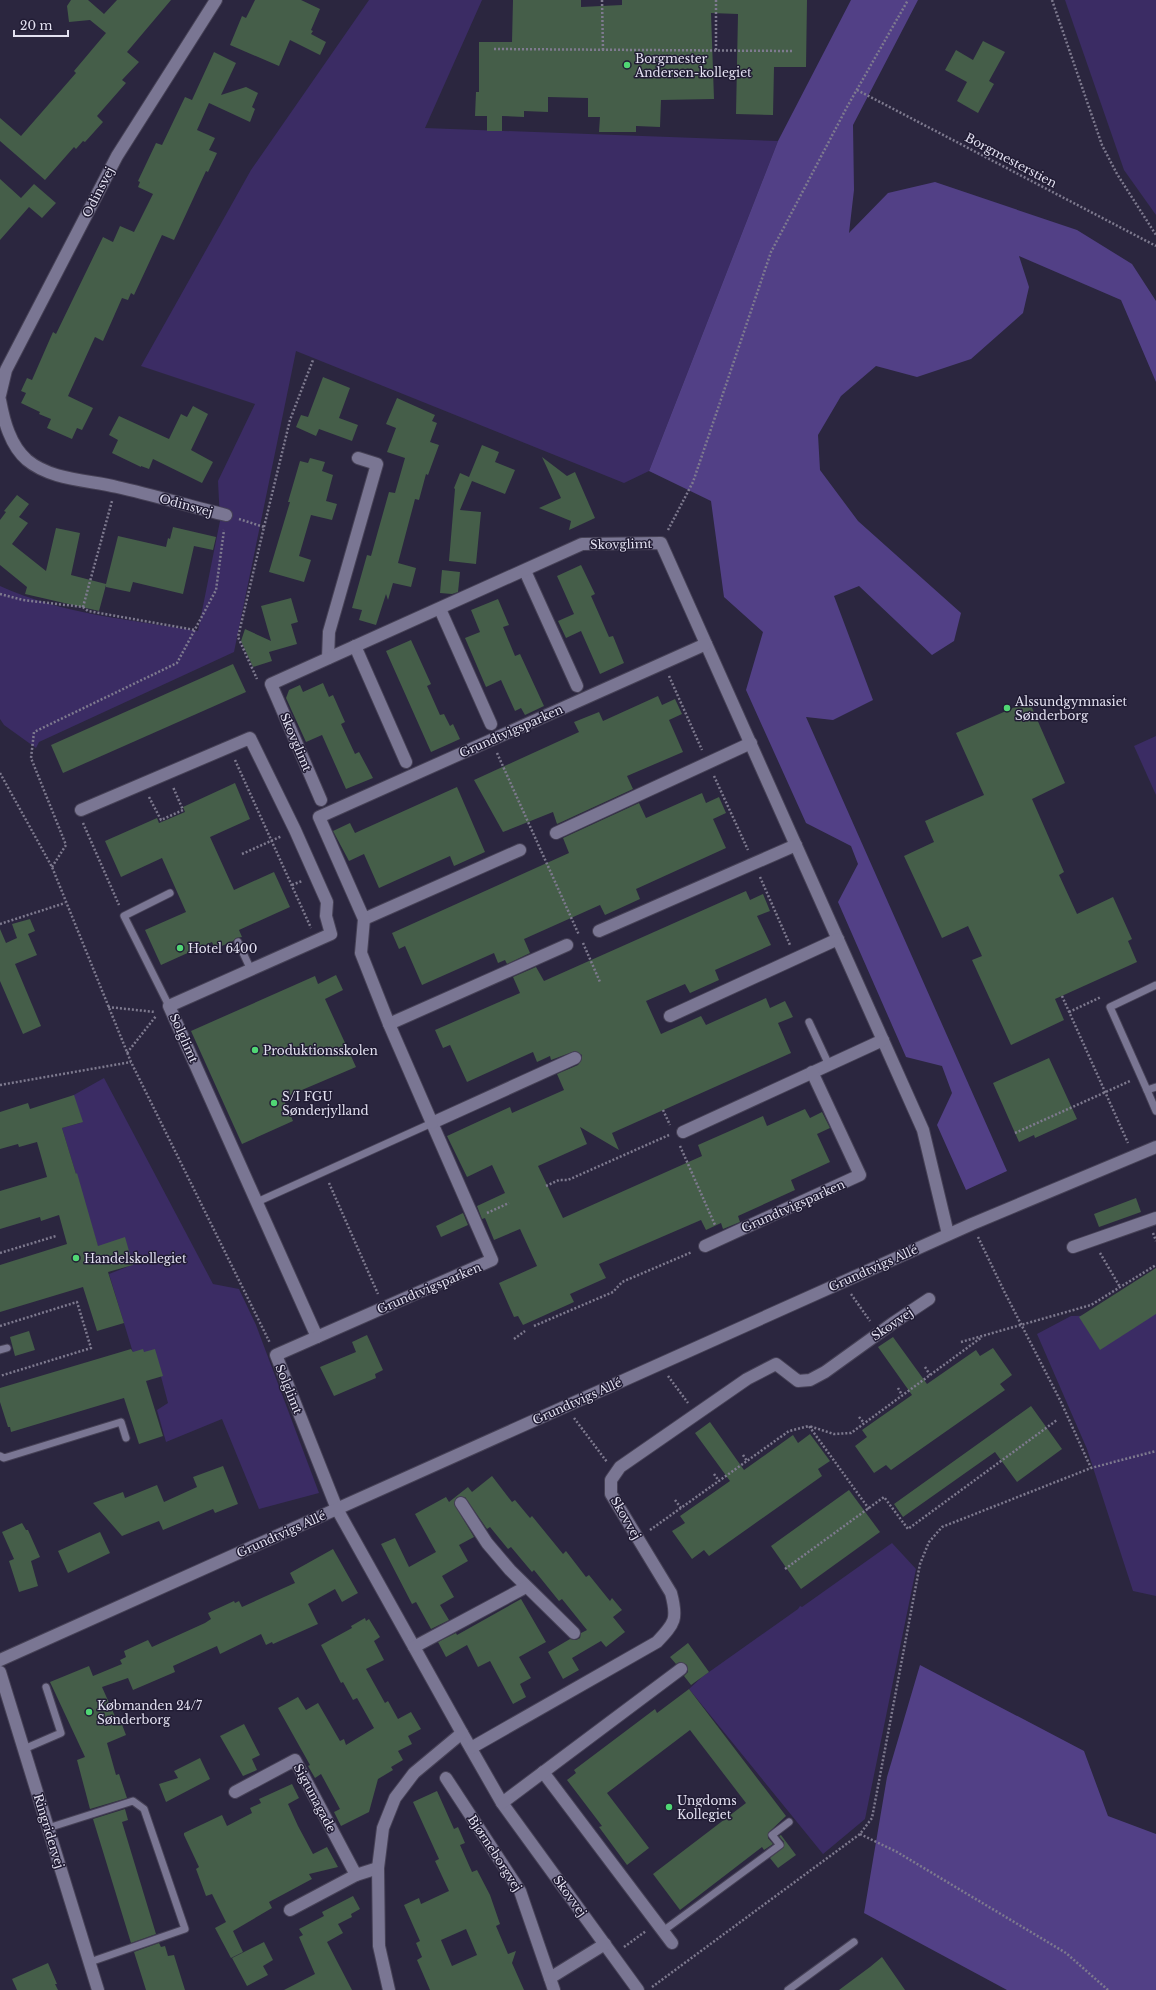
<svg xmlns="http://www.w3.org/2000/svg" width="1156" height="1990" font-family="'Libre Baskerville',serif">
	<style>
		.green { fill: #3b2c64 }
		.forest { fill: #524086 }
		.building { fill: #455e49; fill-rule: evenodd }
		.lines { fill: none; stroke-linecap: round; stroke-linejoin: round }
		.service-casing { stroke: #464156; stroke-width: 9 }
		.minor-casing { stroke: #464156; stroke-width: 14 }
		.tertiary-casing { stroke: #464156; stroke-width: 14 }
		.path { stroke: #7e7a8f; stroke-width: 2.5; stroke-dasharray: 2 2; stroke-linecap: butt }
		.service { stroke: #7a7693; stroke-width: 7 }
		.minor { stroke: #7a7693; stroke-width: 12 }
		.tertiary { stroke: #7a7693; stroke-width: 12 }
		.poi-dot { fill: #50d674; stroke: #211c34; stroke-width: 1.5 }
		.labels { text-anchor: middle; dominant-baseline: central; stroke-width: 3; stroke-linejoin: round; paint-order: stroke }
		.poi-label { font-size: 12px; fill: #e3e1f1; stroke: #211c34; text-anchor: start }
		.street-label { font-size: 12px; fill: #e3e1f1; stroke: #211c34 }
	</style>
	<rect width="100%" height="100%" fill="#2b263f"/>
	<g class="green">
		<path d="M369,0h113l-57,128 353,13 -129,330 -25,12 -328,-132 -62,301 -195,90 -3,6 -32,-23 -4,-6v-133c61,28 133,34 198,45l22,-110 -2,-40 37,-77 -114,-38 110,-196z"/>
		<polygon points="1065,0 1156,0 1156,215 1124,170"/>
		<polygon points="1156,736 1156,795 1134,746"/>
		<polygon points="104,1078 213,1284 239,1289 256,1325 319,1493 259,1509 222,1419 166,1442 157,1410 168,1403 154,1350 134,1356 109,1274 132,1265 124,1239 98,1247 62,1128 80,1123 72,1096"/>
		<polygon points="1156,1314 1156,1596 1133,1591 1087,1449 1037,1334 1071,1316"/>
		<polygon points="892,1543 916,1569 865,1819 823,1854 689,1689 702,1677 798,1609 800,1606 802,1607"/>
	</g>
	<g class="forest">
		<polygon points="851,0 918,0 853,125 854,190 849,233 888,193 935,182 1077,230 1132,264 1156,301 1156,382 1121,300 1019,256 1029,287 1023,313 971,359 917,377 876,366 841,396 818,435 820,470 858,521 961,613 954,641 932,655 859,586 834,596 873,700 833,720 806,717 1007,1171 966,1190 937,1125 952,1093 942,1066 906,1057 838,902 858,864 851,846 806,823 746,690 763,632 724,597 711,501 649,471 778,141"/>
		<polygon points="920,1665 1084,1751 1108,1816 1156,1834 1156,1990 1007,1990 864,1913 887,1777"/>
	</g>
	<g class="building">
		<polygon points="71,0 88,0 104,14 117,0 171,0 127,52 139,62 122,80 126,83 97,116 103,122 85,142 83,141 76,149 74,147 45,180 0,141 0,118 21,136 76,73 74,71 106,33 90,20 69,22 67,6"/>
		<polygon points="255,0 301,0 320,9 311,30 313,31 311,34 326,42 320,55 290,40 279,66 230,45 242,16 246,18"/>
		<polygon points="513,0 581,0 581,7 622,5 622,0 807,0 806,67 774,67 773,115 736,114 738,14 711,13 714,99 661,100 660,127 636,126 636,132 599,132 600,117 588,117 588,98 548,97 548,112 524,111 524,117 502,116 502,131 487,131 487,116 475,116 476,92 479,92 479,42 512,42"/>
		<polygon points="983,41 1005,52 989,81 994,84 978,113 957,101 967,82 945,70 956,50 973,60"/>
		<polygon points="214,52 236,63 221,95 246,87 258,93 252,107 255,109 250,122 209,103 197,130 215,138 209,150 217,153 208,172 206,171 174,240 162,235 134,295 131,293 128,300 122,298 103,341 95,337 68,396 93,408 82,430 77,428 72,439 47,428 51,419 39,414 40,412 21,403 26,393 21,391 27,378 32,380 53,332 56,334 103,237 113,242 120,226 134,232 153,194 138,187 140,182 138,181 156,143 162,145 185,97 192,100"/>
		<polygon points="0,179 21,198 34,184 56,203 42,218 29,207 0,240"/>
		<polygon points="323,377 350,388 339,418 358,425 352,441 319,429 316,436 296,427 301,415 308,417"/>
		<polygon points="397,398 435,415 432,421 437,423 430,442 439,445 428,475 426,474 419,500 415,499 398,563 416,568 411,587 393,583 388,600 386,594 376,625 359,620 362,610 352,608 367,555 371,556 389,492 395,493 405,458 387,452 396,428 386,424"/>
		<polygon points="193,406 208,414 191,450 213,462 202,483 153,459 149,469 141,466 141,467 112,453 118,440 109,435 119,416 169,439 181,414 187,417"/>
		<polygon points="482,445 499,452 495,462 515,470 505,494 472,481 460,510 481,512 476,564 449,561 455,489 454,488 460,473 469,477"/>
		<polygon points="542,457 567,476 575,472 595,518 569,530 571,521 539,508 561,498"/>
		<polygon points="310,458 325,462 322,471 333,475 326,501 337,504 332,520 311,515 299,556 311,560 304,582 269,572 290,502 288,502 300,461 308,463"/>
		<polygon points="17,495 29,504 19,517 28,523 12,544 46,571 56,528 80,533 71,575 106,584 118,536 166,547 168,538 170,539 173,527 216,537 213,550 194,546 183,594 133,582 130,592 106,587 106,585 99,611 25,594 27,587 0,565 0,520 6,512 4,511"/>
		<polygon points="581,565 595,594 591,596 602,621 609,637 613,636 624,663 600,674 581,631 566,638 558,621 574,614 557,576"/>
		<polygon points="442,570 460,572 458,592 452,594 440,593"/>
		<polygon points="291,598 298,622 291,624 297,644 269,652 272,661 253,667 241,641 245,629 271,641 261,606"/>
		<polygon points="498,599 509,625 503,627 515,656 520,654 544,706 525,715 521,708 515,711 501,680 486,687 465,638 480,632 471,610"/>
		<polygon points="411,640 431,684 427,686 440,715 444,714 450,726 453,724 460,739 431,752 386,651"/>
		<polygon points="233,664 246,692 63,773 51,745"/>
		<polygon points="323,683 329,697 333,695 345,722 341,724 355,754 359,752 373,778 346,789 322,735 306,742 286,698 289,690 300,685 303,692"/>
		<polygon points="658,696 662,705 675,699 682,714 669,720 683,752 627,776 633,789 557,824 553,812 503,832 474,780 579,732 574,722 599,712 603,721"/>
		<polygon points="1029,701 1065,783 1032,799 1064,872 1059,875 1077,914 1113,897 1132,939 1128,941 1137,962 1055,999 1064,1020 1011,1045 972,960 982,956 968,926 942,938 904,856 934,842 925,821 984,795 956,733"/>
		<polygon points="235,783 250,819 210,837 234,890 274,872 290,907 239,930 242,937 236,938 233,941 215,949 212,942 161,965 145,930 186,912 162,858 121,877 105,841 157,818 159,823 185,812 183,807"/>
		<polygon points="457,787 485,852 454,866 450,856 379,888 364,854 349,861 333,831 350,823 355,833"/>
		<polygon points="702,793 706,803 719,797 726,813 713,819 726,848 636,889 640,899 605,915 600,905 524,939 530,953 507,964 505,960 498,963 494,953 422,985 405,946 399,949 392,933 569,853 563,838 639,803 646,818"/>
		<polygon points="746,891 750,900 763,894 770,911 757,916 771,945 715,970 719,980 690,993 685,984 646,1001 661,1034 701,1016 706,1025 766,998 770,1008 785,1001 793,1017 778,1023 791,1053 612,1133 619,1150 580,1127 587,1144 538,1166 563,1218 702,1156 698,1145 732,1130 763,1116 767,1126 805,1109 810,1118 822,1112 830,1128 817,1134 830,1162 791,1180 795,1190 738,1216 740,1222 723,1229 721,1223 706,1230 701,1220 599,1264 606,1278 570,1294 574,1302 523,1325 518,1316 514,1317 499,1283 537,1266 520,1229 494,1240 485,1218 482,1219 477,1206 505,1193 492,1165 467,1177 447,1136 510,1107 512,1113 564,1090 557,1074 578,1065 582,1059 582,1055 575,1051 551,1060 550,1056 537,1062 533,1052 467,1082 450,1045 443,1048 435,1030 520,993 513,977 536,967 544,981"/>
		<polygon points="30,919 35,931 28,934 37,955 15,964 41,1026 23,1034 0,981 0,929 6,943 17,938 12,924"/>
		<polygon points="336,975 343,990 325,999 356,1067 283,1098 293,1121 242,1144 191,1031 315,976 318,984"/>
		<polygon points="1049,1058 1077,1119 1035,1138 1034,1135 1019,1142 993,1083"/>
		<polygon points="74,1095 83,1122 62,1128 76,1174 77,1173 98,1246 125,1237 133,1265 108,1272 124,1323 97,1331 83,1287 0,1312 0,1265 67,1244 59,1215 41,1221 40,1217 0,1229 0,1191 47,1177 37,1142 19,1147 18,1144 0,1149 0,1112 28,1103 30,1109"/>
		<polygon points="1136,1198 1141,1212 1099,1227 1094,1214"/>
		<polygon points="463,1213 468,1225 441,1237 436,1226"/>
		<polygon points="1156,1268 1156,1314 1100,1350 1079,1317"/>
		<polygon points="29,1331 35,1350 15,1356 10,1337"/>
		<polygon points="367,1335 383,1370 375,1374 376,1378 334,1396 320,1367 356,1352 352,1342"/>
		<polygon points="893,1337 927,1384 976,1350 980,1356 993,1348 1012,1375 1000,1384 1005,1390 891,1470 886,1465 874,1473 855,1446 867,1437 862,1430 912,1395 878,1347"/>
		<polygon points="131,1349 133,1352 143,1349 144,1352 155,1349 163,1376 146,1381 163,1436 139,1444 124,1398 11,1432 10,1427 8,1427 0,1402 0,1388"/>
		<polygon points="1031,1406 1062,1449 1017,1482 995,1452 903,1517 894,1504"/>
		<polygon points="710,1422 744,1470 793,1435 798,1443 810,1434 830,1461 818,1469 822,1476 709,1556 704,1550 692,1559 672,1531 685,1523 680,1516 730,1481 695,1433"/>
		<polygon points="223,1466 238,1504 215,1513 213,1509 163,1530 159,1521 122,1536 93,1503 123,1492 125,1498 157,1485 164,1502 197,1487 193,1477"/>
		<polygon points="492,1476 512,1502 515,1500 530,1518 532,1516 563,1554 566,1551 586,1577 589,1575 610,1601 612,1598 622,1610 613,1617 625,1632 606,1647 601,1641 572,1658 579,1670 563,1679 548,1652 570,1639 576,1640 580,1638 581,1633 587,1630 562,1599 559,1601 534,1570 532,1572 511,1547 508,1549 490,1527 487,1529 465,1497 457,1497 454,1504 474,1537 459,1545 468,1561 442,1576 454,1597 440,1605 449,1620 431,1629 416,1602 412,1604 381,1544 395,1538 409,1567 436,1552 415,1514 446,1497 449,1502 468,1487 472,1492"/>
		<polygon points="849,1490 880,1532 801,1589 771,1546"/>
		<polygon points="22,1523 26,1530 28,1530 40,1557 31,1561 38,1586 19,1592 9,1561 14,1559 2,1532"/>
		<polygon points="100,1532 110,1553 68,1573 58,1551"/>
		<polygon points="333,1549 358,1593 342,1602 335,1589 308,1604 318,1624 273,1644 272,1642 266,1645 261,1634 220,1654 217,1646 173,1666 175,1672 133,1690 128,1678 102,1687 118,1723 121,1722 126,1735 107,1743 116,1775 119,1774 127,1798 90,1809 77,1760 85,1757 50,1682 89,1666 93,1676 122,1664 120,1660 126,1657 124,1651 148,1640 152,1647 205,1623 211,1619 208,1613 234,1601 235,1603 239,1601 242,1607 295,1583 290,1573"/>
		<polygon points="521,1599 546,1642 519,1657 531,1678 520,1684 526,1697 513,1704 490,1661 478,1667 467,1645 446,1657 438,1642 456,1633 457,1635"/>
		<polygon points="365,1618 366,1621 369,1619 380,1637 374,1641 384,1660 366,1669 385,1703 388,1701 398,1719 411,1712 421,1729 408,1736 412,1744 398,1751 403,1760 391,1767 393,1770 378,1779 369,1812 341,1826 334,1812 340,1809 321,1774 315,1778 308,1766 310,1765 278,1708 298,1697 306,1710 318,1703 340,1741 344,1739 346,1745 374,1728 357,1698 353,1700 343,1682 341,1683 321,1645 352,1628 351,1626"/>
		<polygon points="688,1643 709,1672 691,1685 684,1676 688,1672 687,1665 680,1662 676,1664 670,1657"/>
		<polygon points="689,1689 786,1816 768,1833 768,1838 773,1844 764,1850 762,1847 680,1910 653,1874 746,1803 690,1730 607,1793 649,1848 627,1865 599,1827 602,1826 567,1780 576,1773 574,1770 655,1709 657,1713"/>
		<polygon points="244,1724 260,1755 252,1759 257,1770 243,1776 220,1736"/>
		<polygon points="200,1758 210,1779 166,1802 159,1784 178,1778 174,1771"/>
		<polygon points="292,1784 299,1798 288,1804 298,1826 313,1854 327,1847 338,1867 309,1874 312,1879 269,1902 272,1908 233,1931 243,1952 231,1958 215,1928 226,1922 212,1894 206,1896 196,1869 199,1867 184,1835 184,1833 222,1815 227,1826 252,1813 250,1808 261,1803 259,1799"/>
		<path d="M437,1791l17,38 4,-2 7,16 -5,2 12,27 5,-2 13,25 10,29 -4,2 12,28 8,-3 -4,12 12,27h-94l-13,-30 5,-3 -6,-14 4,-2 -16,-36 15,-7 2,6 28,-13 -14,-30 4,-2 -26,-57zM466,1929l11,26 -25,11 -11,-26z"/>
		<polygon points="125,1809 128,1820 122,1822 156,1934 131,1943 93,1819"/>
		<polygon points="781,1835 796,1855 778,1868 770,1858 784,1847 784,1842 779,1836"/>
		<polygon points="353,1896 360,1909 351,1914 352,1917 338,1924 343,1933 327,1942 352,1990 284,1990 315,1974 299,1937 303,1935 299,1929 324,1916 322,1912"/>
		<polygon points="264,1942 273,1960 263,1966 268,1975 247,1986 232,1958"/>
		<polygon points="159,1943 161,1947 165,1946 168,1956 174,1955 185,1990 146,1990 134,1952"/>
		<polygon points="882,1957 905,1990 839,1990 870,1967"/>
		<polygon points="48,1963 57,1984 55,1984 58,1990 17,1990 12,1979"/>
	</g>
	<g class="lines">
		<g class="service-casing">
			<g id="service">
				<polyline points="238,942 251,970"/>
				<polyline points="169,1006 124,916 170,893"/>
				<polyline points="809,1022 829,1065"/>
				<polyline points="1156,1087 1147,1090 1156,1111"/>
				<polyline points="1147,1090 1110,1007 1156,985"/>
				<polyline points="257,1202 432,1123"/>
				<polyline points="0,1350 7,1348"/>
				<polyline points="0,1456 4,1458 121,1422 126,1438"/>
				<polyline points="24,1749 61,1733 46,1687"/>
				<polyline points="48,1828 133,1801 144,1809 185,1929 90,1962"/>
				<polyline points="663,1931 780,1845 772,1835 789,1822"/>
				<polyline points="788,1990 854,1942"/>
			</g>
		</g>
		<g class="minor-casing">
			<g id="minor">
				<polyline points="0,395 6,370 117,156 216,0"/>
				<path d="M0,400c4,21 10,45 27,60 24,20 61,20 90,27 36,8 72,19 109,28"/>
				<polyline points="525,571 577,686"/>
				<polyline points="440,609 491,724"/>
				<polyline points="355,646 406,762"/>
				<polyline points="328,658 329,632 377,464 358,458"/>
				<polyline points="321,800 271,684 582,544 661,543 923,1130 948,1234"/>
				<polyline points="81,810 250,738 295,830 327,902 326,916 331,934 169,1006 317,1337"/>
				<polyline points="556,833 751,743"/>
				<polyline points="364,919 520,850"/>
				<polyline points="599,931 796,845"/>
				<polyline points="670,1016 838,939"/>
				<polyline points="389,1024 567,945"/>
				<polyline points="575,1058 432,1123 492,1260 276,1355 337,1509 462,1733 502,1803 638,1990"/>
				<polyline points="432,1123 389,1024 361,953 364,919 319,817 706,644"/>
				<polyline points="683,1132 883,1040"/>
				<polyline points="705,1246 860,1175 812,1072"/>
				<polyline points="1073,1247 1156,1218"/>
				<polyline points="461,1503 487,1543 510,1570 574,1633"/>
				<polyline points="414,1647 526,1587"/>
				<path d="M471,1748l186,-106c18,-19 21,-23 14,-49l-60,-99v-14l9,-13 127,-88 29,-15 22,17 12,-1 15,-8 68,-49 36,-24"/>
				<polyline points="543,1772 672,1943"/>
				<polyline points="446,1778 520,1891 554,1990"/>
				<polyline points="235,1792 295,1760 356,1875"/>
				<polyline points="502,1803 681,1669"/>
				<polyline points="290,1910 356,1875 378,1868"/>
				<polyline points="550,1978 605,1944"/>
				<polyline points="389,1990 379,1946 378,1868 383,1828 395,1798 414,1773 462,1733"/>
			</g>
		</g>
		<g class="tertiary-casing">
			<g id="tertiary">
				<polyline points="0,1660 972,1224 1156,1147"/>
				<polyline points="0,1672 98,1990"/>
			</g>
		</g>
		<g class="path">
			<polyline points="602,0 603,50"/>
			<polyline points="716,0 716,51"/>
			<polyline points="1052,0 1102,145 1117,174 1156,235"/>
			<polyline points="494,49 792,51"/>
			<polyline points="857,90 1156,246"/>
			<polyline points="239,519 264,527 238,637 257,679"/>
			<polyline points="264,527 290,420 313,360"/>
			<polyline points="668,530 693,482 771,252 847,107 908,0"/>
			<polyline points="0,594 23,600 83,607 112,501"/>
			<polyline points="83,607 88,611 195,630"/>
			<polyline points="669,676 702,750"/>
			<polyline points="497,753 579,935"/>
			<polyline points="235,760 311,928"/>
			<polyline points="0,773 52,867 131,1062 270,1343"/>
			<polyline points="714,776 748,850"/>
			<polyline points="149,797 161,820 183,810 173,787"/>
			<polyline points="83,823 119,905"/>
			<polyline points="242,854 282,836"/>
			<polyline points="52,867 66,845 31,758 34,732 177,663 216,590 224,530"/>
			<polyline points="760,877 790,945"/>
			<polyline points="292,885 302,881"/>
			<polyline points="0,924 65,903"/>
			<polyline points="583,943 600,982"/>
			<polyline points="1062,996 1128,1143"/>
			<polyline points="108,1007 155,1012"/>
			<polyline points="1069,1012 1101,997"/>
			<polyline points="127,1053 156,1016"/>
			<polyline points="0,1085 131,1062"/>
			<polyline points="663,1110 670,1125"/>
			<polyline points="1015,1133 1130,1081"/>
			<polyline points="680,1146 715,1225"/>
			<polyline points="329,1183 378,1294"/>
			<polyline points="546,1186 559,1180 568,1180 669,1135"/>
			<polyline points="487,1213 509,1203"/>
			<polyline points="1153,1233 1156,1241"/>
			<polyline points="978,1237 1004,1291 1061,1402 1091,1468"/>
			<polyline points="0,1253 56,1236"/>
			<polyline points="1100,1253 1120,1287"/>
			<polyline points="851,1294 870,1321"/>
			<polyline points="0,1326 77,1302 91,1348 0,1376"/>
			<polyline points="534,1326 613,1292 622,1282 692,1252"/>
			<polyline points="514,1339 525,1331"/>
			<polyline points="961,1342 1091,1305 1156,1265"/>
			<polyline points="925,1367 930,1375"/>
			<polyline points="668,1376 688,1403"/>
			<polyline points="898,1388 902,1395"/>
			<polyline points="859,1417 864,1423"/>
			<polyline points="574,1418 607,1462"/>
			<polyline points="743,1455 747,1461"/>
			<polyline points="714,1474 719,1481"/>
			<polyline points="675,1500 681,1508"/>
			<polyline points="869,1509 809,1426 834,1434 851,1433 982,1337"/>
			<polyline points="650,1530 789,1431 809,1426"/>
			<polyline points="785,1569 884,1497 908,1529 1057,1420"/>
			<polyline points="860,1834 897,1852 1066,1953 1108,1990"/>
			<polyline points="624,1947 646,1931"/>
			<polyline points="652,1987 860,1834 872,1818 920,1564 929,1542 942,1527 1091,1468 1156,1451"/>
		</g>
		<use href="#service" class="service"/>
		<use href="#minor" class="minor"/>
		<use href="#tertiary" class="tertiary"/>
	</g>
	<g class="poi-dot">
		<circle cx="627" cy="65" r="4"/>
		<circle cx="1007" cy="708" r="4"/>
		<circle cx="180" cy="948" r="4"/>
		<circle cx="255" cy="1050" r="4"/>
		<circle cx="274" cy="1103" r="4"/>
		<circle cx="76" cy="1258" r="4"/>
		<circle cx="89" cy="1712" r="4"/>
		<circle cx="669" cy="1807" r="4"/>
	</g>
	<g class="labels">
		<g class="poi-label">
			<text x="635" y="58">Borgmester<tspan x="635" dy="14">Andersen-kollegiet</tspan></text>
			<text x="1015" y="701">Alssundgymnasiet<tspan x="1015" dy="14">Sønderborg</tspan></text>
			<text x="188" y="948">Hotel 6400</text>
			<text x="263" y="1050">Produktionsskolen</text>
			<text x="282" y="1096">S/I FGU<tspan x="282" dy="14">Sønderjylland</tspan></text>
			<text x="84" y="1258">Handelskollegiet</text>
			<text x="97" y="1705">Købmanden 24/7<tspan x="97" dy="14">Sønderborg</tspan></text>
			<text x="677" y="1800">Ungdoms<tspan x="677" dy="14">Kollegiet</tspan></text>
		</g>
		<g class="street-label">
			<text transform="translate(1011 160) rotate(28)">Borgmesterstien</text>
			<text transform="translate(98 192) rotate(-63)">Odinsvej</text>
			<text transform="translate(186 505) rotate(15)">Odinsvej</text>
			<text transform="translate(621 544) rotate(-1)">Skovglimt</text>
			<text transform="translate(511 731) rotate(-24)">Grundtvigsparken</text>
			<text transform="translate(296 742) rotate(67)">Skovglimt</text>
			<text transform="translate(184 1038) rotate(66)">Solglimt</text>
			<text transform="translate(793 1206) rotate(-24)">Grundtvigsparken</text>
			<text transform="translate(873 1268) rotate(-24)">Grundtvigs Allé</text>
			<text transform="translate(429 1288) rotate(-23)">Grundtvigsparken</text>
			<text transform="translate(892 1324) rotate(-34)">Skovvej</text>
			<text transform="translate(289 1389) rotate(68)">Solglimt</text>
			<text transform="translate(577 1401) rotate(-24)">Grundtvigs Allé</text>
			<text transform="translate(626 1518) rotate(60)">Skovvej</text>
			<text transform="translate(281 1534) rotate(-24)">Grundtvigs Allé</text>
			<text transform="translate(315 1798) rotate(62)">Sigtunagade</text>
			<text transform="translate(49 1831) rotate(73)">Ringridervej</text>
			<text transform="translate(495 1853) rotate(57)">Bjørneborgvej</text>
			<text transform="translate(570 1896) rotate(54)">Skovvej</text>
		</g>
	</g>
	<path d="M14 30v6h54v-6" fill="none" stroke="#e3e1f1" stroke-width="2"/>
	<text x="20" y="30" font-size="12" fill="#e3e1f1" stroke="#211c34" stroke-width="3" paint-order="stroke">20 m</text>
</svg>
